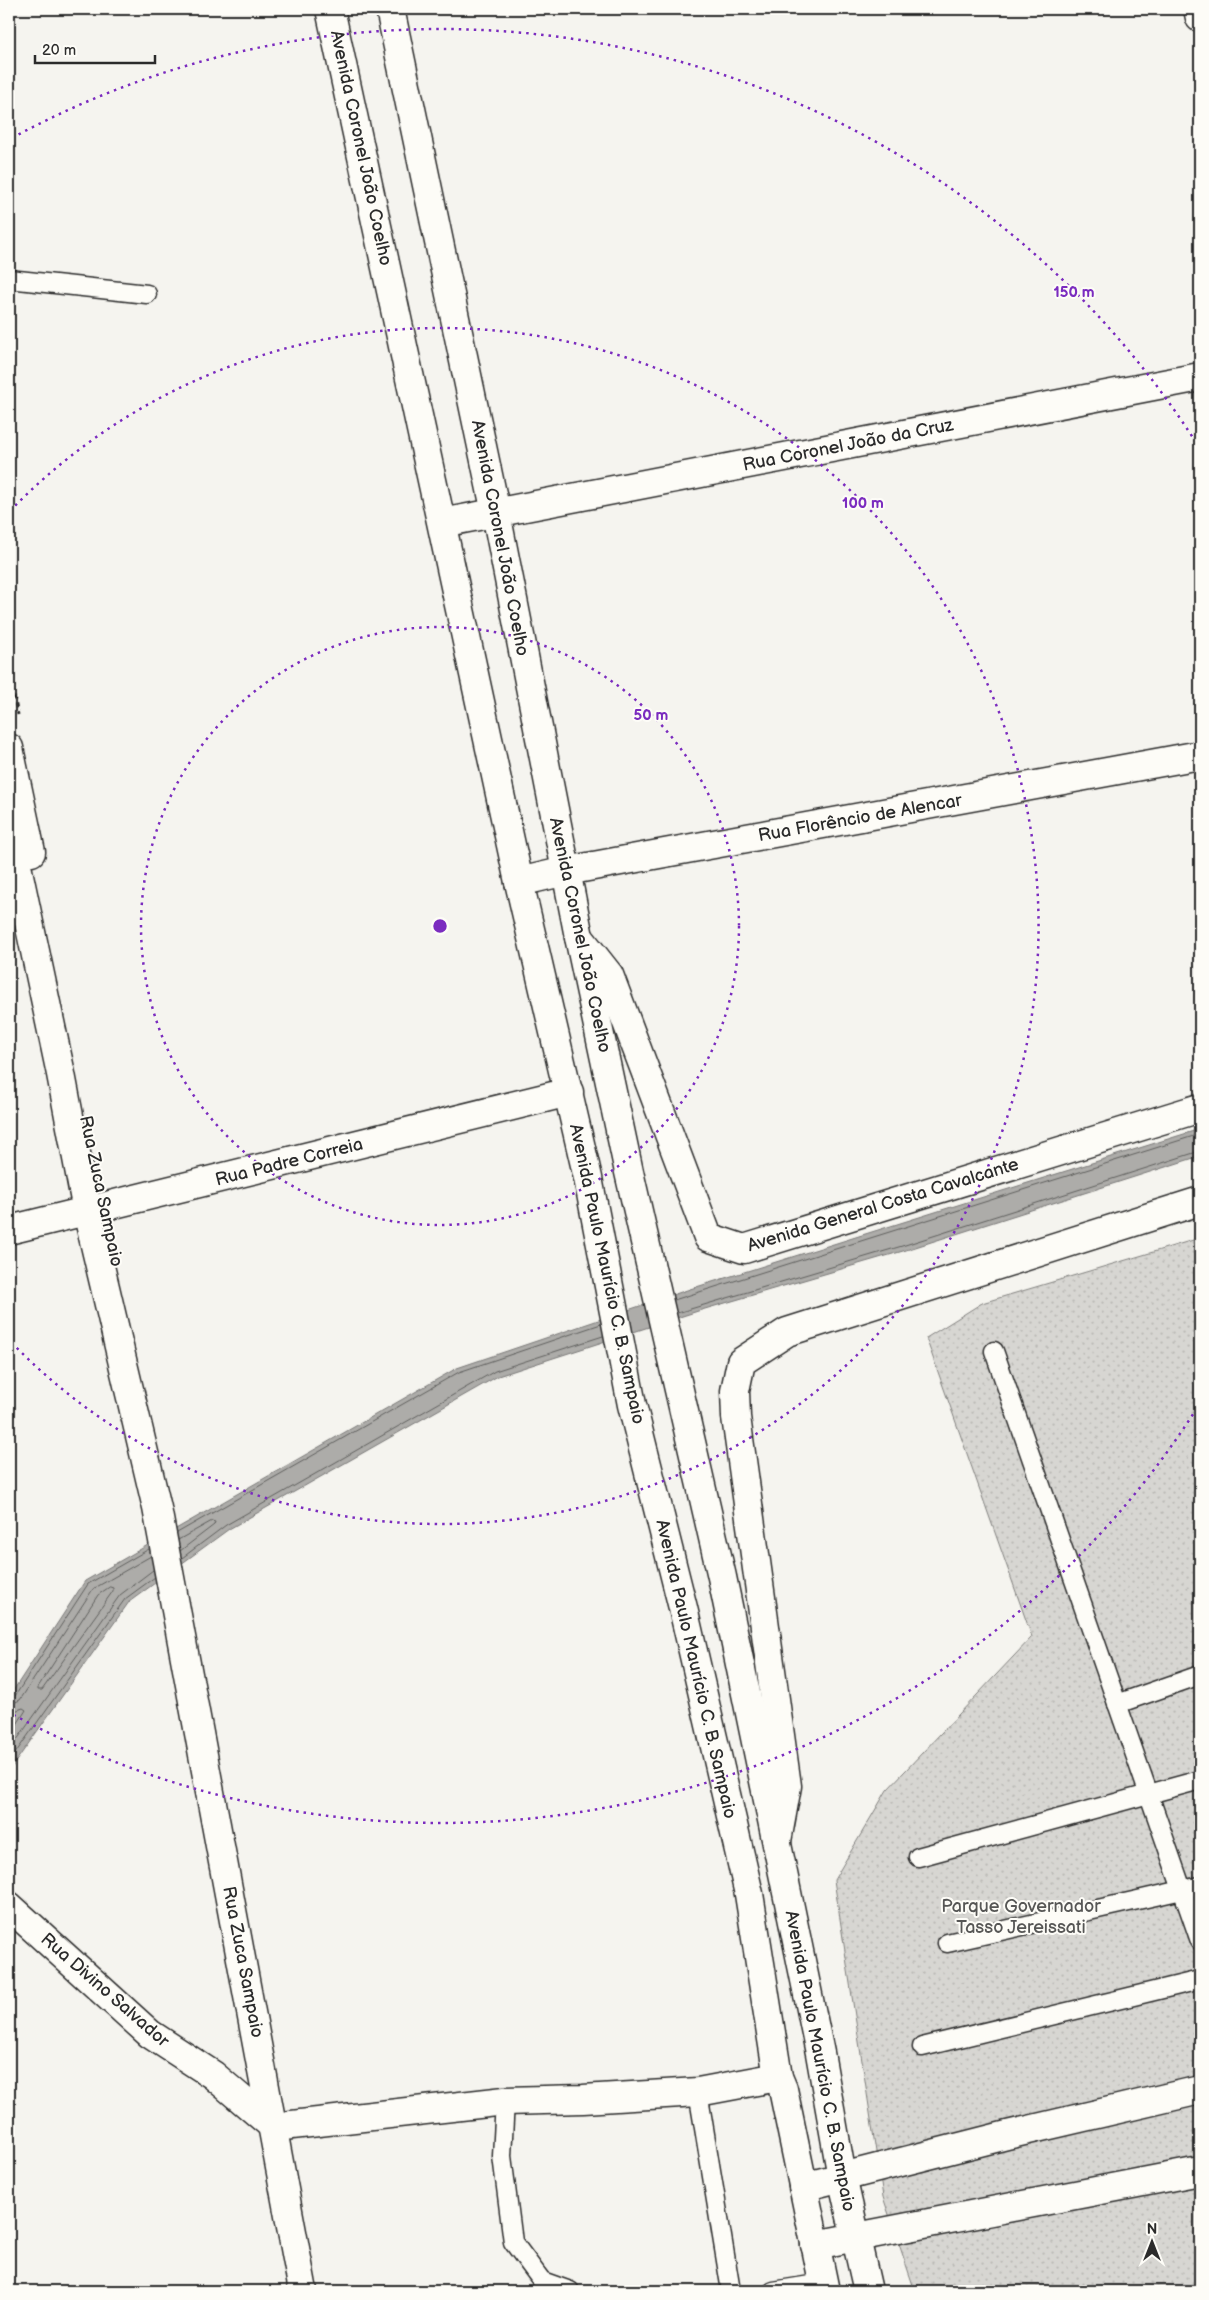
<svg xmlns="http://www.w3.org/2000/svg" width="1209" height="2300" font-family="'Balsamiq Sans',sans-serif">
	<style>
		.park { fill: url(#park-dots); stroke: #81807e }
		.water { fill: #adaca9; stroke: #797877 }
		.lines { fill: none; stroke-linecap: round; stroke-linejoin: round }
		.shore { stroke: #5f5f5d; stroke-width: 1 }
		.service-casing { stroke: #2b2b2b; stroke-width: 21 }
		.minor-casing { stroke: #2b2b2b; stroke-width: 31 }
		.tertiary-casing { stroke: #2b2b2b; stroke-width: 31 }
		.primary-casing { stroke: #2b2b2b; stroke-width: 31 }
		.path { stroke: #2b2b2b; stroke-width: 3; stroke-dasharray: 4 4; stroke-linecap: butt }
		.service { stroke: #fdfcf7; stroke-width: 18 }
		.minor { stroke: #fdfcf7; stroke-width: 28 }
		.tertiary { stroke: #fdfcf7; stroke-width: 28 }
		.primary { stroke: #fdfcf7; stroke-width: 28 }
		.ring { fill: none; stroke: #7b2cbf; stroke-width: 2.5; stroke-dasharray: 2.5 5 }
		.labels { text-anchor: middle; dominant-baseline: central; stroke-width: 4; stroke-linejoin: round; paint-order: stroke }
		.street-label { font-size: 18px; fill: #2b2b2b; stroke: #fdfcf7 }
		.park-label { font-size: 18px; fill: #565655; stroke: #fdfcf7 }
		.centre { fill: #7b2cbf; stroke: #fdfcf7; stroke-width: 2.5 }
		.ring-label { font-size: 15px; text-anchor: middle; font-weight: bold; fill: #7b2cbf; stroke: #fdfcf7; stroke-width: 4; stroke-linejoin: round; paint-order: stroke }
	</style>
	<defs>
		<pattern id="park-dots" width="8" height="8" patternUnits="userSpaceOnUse" patternTransform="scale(1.25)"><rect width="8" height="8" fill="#d7d6d2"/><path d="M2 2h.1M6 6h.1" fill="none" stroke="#b9b8b4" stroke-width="1.8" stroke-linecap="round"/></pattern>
	</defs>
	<rect width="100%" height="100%" fill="#f5f4ef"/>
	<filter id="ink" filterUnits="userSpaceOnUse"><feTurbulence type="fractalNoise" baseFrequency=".02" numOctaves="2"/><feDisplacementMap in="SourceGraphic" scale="10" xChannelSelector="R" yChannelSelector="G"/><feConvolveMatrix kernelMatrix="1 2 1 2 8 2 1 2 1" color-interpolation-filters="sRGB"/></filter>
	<g filter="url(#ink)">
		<polygon class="park" points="1200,1238 1200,2291 915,2291 883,2197 834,1880 887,1790 1032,1637 926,1338 982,1303"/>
		<polygon class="water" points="1200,1129 1200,1156 903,1251 698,1311 498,1376 229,1529 129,1602 9,1771 9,1697 85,1581 457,1368 690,1289"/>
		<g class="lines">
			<g class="shore">
				<polyline points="674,1300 1200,1134"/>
				<polyline points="677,1313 902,1246 1200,1151"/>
				<polyline points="177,1533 459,1372 601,1324"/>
				<polyline points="178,1540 212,1521 215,1522 214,1525 180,1551"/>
				<polyline points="182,1558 226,1525 495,1371 603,1336"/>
				<polygon points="110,1587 113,1588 113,1591 42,1690 38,1690 38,1687 98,1595"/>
				<polyline points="9,1699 15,1696 88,1584 149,1549"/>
				<polyline points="9,1705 20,1700 93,1589 151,1556"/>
				<polyline points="9,1713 23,1708 26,1710 9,1737"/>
				<polyline points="9,1751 120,1595 153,1570"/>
				<polyline points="9,1762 125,1599 155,1577"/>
			</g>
			<g class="service-casing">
				<g id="service">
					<polyline points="9,279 147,294"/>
					<polyline points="994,1351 1200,1941"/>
					<polyline points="1117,1704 1200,1675"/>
					<polyline points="918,1857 1200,1780"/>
					<polyline points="947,1943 1200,1886"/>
					<polyline points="922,2047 1200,1980"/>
					<polyline points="698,2092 731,2291"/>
					<polyline points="505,2101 502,2156 513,2242 542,2281 570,2291"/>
					<polyline points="773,2291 823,2283"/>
				</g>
			</g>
			<g class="minor-casing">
				<g id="minor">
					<polyline points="1198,9 1200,18"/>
					<polyline points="442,523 1200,377"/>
					<polyline points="519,882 566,871 1200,755"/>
					<polyline points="9,1230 569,1092"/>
					<polyline points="9,1906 150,2034 213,2075 274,2127 505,2101 583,2099 698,2092 778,2077"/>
					<polyline points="803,2187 1007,2135 1200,2090"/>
					<polyline points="815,2245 1200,2171"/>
				</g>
			</g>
			<g class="tertiary-casing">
				<g id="tertiary">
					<polyline points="9,748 31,852"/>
					<polyline points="9,828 61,1074 87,1211 157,1508 303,2291"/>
					<polyline points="579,937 609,975 708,1237 744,1249 1200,1108"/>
					<polyline points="777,1841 787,1786 736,1417 735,1391 741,1362 787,1332 1200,1201"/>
				</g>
			</g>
			<g class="primary-casing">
				<g id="primary">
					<polyline points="330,9 519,882 588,1178 632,1405 683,1608 749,1894 778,2077 783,2089 825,2291"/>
					<polyline points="390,9 496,513 579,937 629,1172 722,1577 820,2053 842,2177 868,2291"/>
				</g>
			</g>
			<polyline class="path" points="9,673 18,715"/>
			<use href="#service" class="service"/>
			<use href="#minor" class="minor"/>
			<use href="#tertiary" class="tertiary"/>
			<use href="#primary" class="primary"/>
		</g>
	</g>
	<g class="ring">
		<circle cx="440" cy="926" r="299"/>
		<path d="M10 511A598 598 0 1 1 10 1341"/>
		<path d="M1197 1408A897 897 0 0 1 12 1714M12 138A897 897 0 0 1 1197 444"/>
	</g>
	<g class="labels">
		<g class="street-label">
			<text transform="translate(361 148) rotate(78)">Avenida Coronel João Coelho</text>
			<text transform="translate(848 445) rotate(-11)">Rua Coronel João da Cruz</text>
			<text transform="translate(500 538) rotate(79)">Avenida Coronel João Coelho</text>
			<text transform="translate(860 818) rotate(-10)">Rua Florêncio de Alencar</text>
			<text transform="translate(580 935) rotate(78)">Avenida Coronel João Coelho</text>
			<text transform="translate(289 1162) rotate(-14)">Rua Padre Correia</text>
			<text transform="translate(101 1191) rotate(78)">Rua Zuca Sampaio</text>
			<text transform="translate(883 1205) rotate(-17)">Avenida General Costa Cavalcante</text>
			<text transform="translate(607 1274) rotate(78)">Avenida Paulo Maurício C. B. Sampaio</text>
			<text transform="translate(696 1669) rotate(77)">Avenida Paulo Maurício C. B. Sampaio</text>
			<text transform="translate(243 1962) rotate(79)">Rua Zuca Sampaio</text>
			<text transform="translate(105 1990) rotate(41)">Rua Divino Salvador</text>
			<text transform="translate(820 2061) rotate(79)">Avenida Paulo Maurício C. B. Sampaio</text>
		</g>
		<g class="park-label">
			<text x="1021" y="1906">Parque Governador<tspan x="1021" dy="21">Tasso Jereissati</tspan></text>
		</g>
	</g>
	<circle cx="440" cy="926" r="8" class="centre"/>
	<g class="ring-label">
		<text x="1074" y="297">150 m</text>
		<text x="863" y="508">100 m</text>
		<text x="651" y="720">50 m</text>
	</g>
	<rect width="1209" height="2300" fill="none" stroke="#fdfcf7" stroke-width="30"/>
	<rect x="15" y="15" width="1179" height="2270" fill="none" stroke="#2b2b2b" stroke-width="2" filter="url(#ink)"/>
	<g transform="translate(1152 2242)" stroke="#fdfcf7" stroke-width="4" paint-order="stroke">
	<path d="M0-4L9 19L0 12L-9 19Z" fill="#2b2b2b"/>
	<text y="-8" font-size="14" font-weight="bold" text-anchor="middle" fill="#2b2b2b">N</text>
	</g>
	<path d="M35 55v8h120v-8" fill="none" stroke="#2b2b2b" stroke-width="2.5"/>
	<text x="42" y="55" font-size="15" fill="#2b2b2b" stroke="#fdfcf7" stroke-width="4" paint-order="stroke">20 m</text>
</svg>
